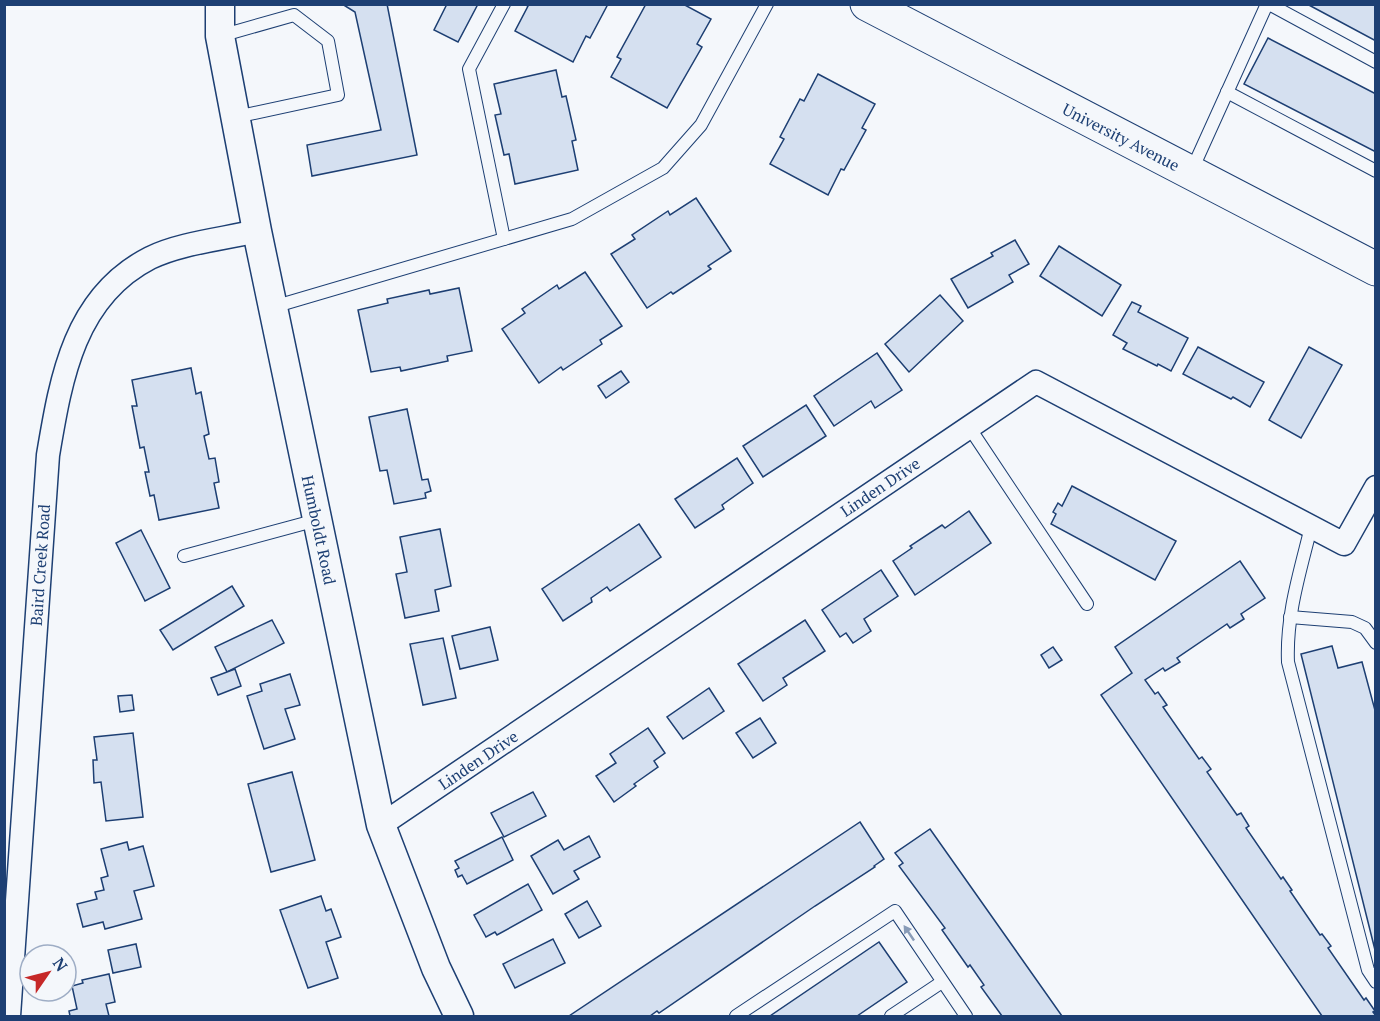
<svg xmlns="http://www.w3.org/2000/svg" width="1380" height="1021" font-family="'PT Serif',serif">
	<style>
		.building { fill: #d5e0f0; stroke: #1d3f73; stroke-width: 1.5 }
		.lines { fill: none; stroke-linecap: round; stroke-linejoin: round }
		.service-casing { stroke: #1d3f73; stroke-width: 14 }
		.minor-casing { stroke: #1d3f73; stroke-width: 25 }
		.tertiary-casing { stroke: #1d3f73; stroke-width: 31 }
		.secondary-casing { stroke: #1d3f73; stroke-width: 35 }
		.service { stroke: #f4f7fb; stroke-width: 12 }
		.minor { stroke: #f4f7fb; stroke-width: 22 }
		.tertiary { stroke: #f4f7fb; stroke-width: 28 }
		.secondary { stroke: #f4f7fb; stroke-width: 33 }
		.oneway { fill: #889bb7 }
		.labels { text-anchor: middle; dominant-baseline: central; stroke-width: 4.5; stroke-linejoin: round; paint-order: stroke }
		.street-label { font-size: 16px; fill: #1d3f73; stroke: #f4f7fb }
	</style>
	<rect width="100%" height="100%" fill="#f4f7fb"/>
	<g class="building">
		<polygon points="342,4 387,4 417,155 312,176 307,145 381,130 355,12"/>
		<polygon points="447,4 478,4 458,42 434,30"/>
		<polygon points="524,4 608,4 590,38 586,36 573,62 515,31 528,6"/>
		<polygon points="646,4 683,4 711,19 697,44 702,47 667,108 611,77 621,59 617,57"/>
		<polygon points="1307,4 1376,4 1376,41"/>
		<polygon points="1268,38 1376,94 1376,152 1244,84"/>
		<polygon points="556,70 562,97 566,96 576,140 572,141 578,170 515,184 509,154 504,155 495,115 501,114 494,84"/>
		<polygon points="818,74 875,104 862,128 866,130 844,170 841,169 828,195 770,164 784,139 780,137 800,99 804,101"/>
		<polygon points="696,198 731,251 708,266 711,269 673,294 671,292 647,308 611,254 635,239 632,235 668,211 670,215"/>
		<polygon points="1015,240 1029,264 1009,275 1013,282 968,308 951,279 993,256 991,253"/>
		<polygon points="1059,246 1121,285 1102,316 1040,276"/>
		<polygon points="585,272 622,326 600,340 602,344 563,370 561,367 539,383 502,329 525,313 522,309 557,285 559,289"/>
		<polygon points="459,288 472,351 447,356 448,361 401,371 400,367 371,372 358,310 388,303 387,299 429,290 430,294"/>
		<polygon points="940,295 963,321 909,372 885,344"/>
		<polygon points="1132,302 1141,306 1138,312 1188,338 1171,371 1158,364 1157,366 1123,349 1127,343 1113,335"/>
		<polygon points="1198,347 1264,382 1250,407 1233,397 1231,399 1183,374"/>
		<polygon points="1309,347 1342,365 1301,438 1269,420"/>
		<polygon points="877,353 902,390 875,408 871,401 834,426 814,396"/>
		<polygon points="191,368 196,394 201,392 209,434 204,436 209,459 215,458 219,482 214,483 219,508 159,520 154,495 150,496 145,472 149,472 144,447 140,448 132,406 137,406 132,380"/>
		<polygon points="621,371 629,382 606,398 598,386"/>
		<polygon points="806,405 826,436 763,477 743,446"/>
		<polygon points="407,409 422,480 428,479 431,491 425,493 426,498 394,504 387,470 380,471 369,417"/>
		<polygon points="737,458 753,483 722,505 724,509 695,528 675,499"/>
		<polygon points="1072,486 1176,541 1155,580 1051,524 1056,514 1053,512 1058,503 1062,506"/>
		<polygon points="969,511 991,543 915,595 893,561 912,548 910,546 942,525 945,528"/>
		<polygon points="639,524 661,557 610,591 607,587 591,598 592,602 563,621 542,589"/>
		<polygon points="440,529 451,586 435,590 439,611 405,618 396,574 407,572 400,537"/>
		<polygon points="141,530 170,588 145,601 116,543"/>
		<polygon points="1240,561 1265,598 1241,614 1244,619 1230,628 1227,624 1177,658 1180,662 1165,671 1163,668 1145,680 1155,694 1158,692 1167,705 1163,707 1199,759 1202,757 1211,769 1207,772 1237,815 1241,813 1249,826 1246,828 1281,879 1283,877 1292,890 1290,891 1320,935 1322,934 1331,946 1328,948 1364,1000 1366,998 1375,1011 1373,1012 1376,1016 1322,1016 1101,695 1132,673 1115,647"/>
		<polygon points="881,570 898,596 864,619 871,631 853,643 846,633 840,637 822,610"/>
		<polygon points="232,586 244,606 173,650 160,630"/>
		<polygon points="272,620 284,643 227,672 215,647"/>
		<polygon points="805,620 825,651 783,678 787,685 763,701 738,664"/>
		<polygon points="490,627 498,660 460,669 452,636"/>
		<polygon points="443,638 456,698 423,705 410,644"/>
		<polygon points="1332,646 1338,668 1362,662 1376,714 1376,954 1301,654"/>
		<polygon points="1053,647 1062,660 1049,668 1041,655"/>
		<polygon points="235,669 241,686 218,695 211,678"/>
		<polygon points="290,674 300,705 285,709 295,739 264,749 247,696 262,691 260,684"/>
		<polygon points="709,688 724,711 683,739 667,717"/>
		<polygon points="132,695 134,710 120,712 118,696"/>
		<polygon points="760,718 776,743 753,758 736,733"/>
		<polygon points="648,728 665,753 654,761 658,767 634,784 636,786 614,802 596,776 616,763 610,754"/>
		<polygon points="133,733 143,817 106,821 101,782 94,783 93,760 97,760 94,737"/>
		<polygon points="292,772 315,860 271,872 248,784"/>
		<polygon points="533,792 546,816 504,837 491,813"/>
		<polygon points="860,822 884,859 874,866 875,867 815,906 659,1013 657,1011 650,1016 569,1016"/>
		<polygon points="930,829 1062,1016 1002,1016 981,987 984,985 970,965 968,967 942,930 945,928 899,866 903,863 895,853"/>
		<polygon points="589,836 600,857 574,871 579,879 553,894 531,856 558,840 564,850"/>
		<polygon points="502,837 513,860 467,884 462,875 458,877 455,870 459,868 455,861"/>
		<polygon points="127,842 129,850 143,846 154,886 134,891 142,919 105,929 103,922 83,927 77,904 97,899 95,892 104,890 101,878 108,876 101,849"/>
		<polygon points="528,884 542,910 497,935 495,932 486,937 474,915"/>
		<polygon points="321,896 326,911 331,909 341,937 326,942 338,978 308,988 280,910"/>
		<polygon points="587,901 601,926 579,938 565,914"/>
		<polygon points="553,939 565,963 515,988 503,964"/>
		<polygon points="879,942 907,982 857,1016 770,1016"/>
		<polygon points="136,944 141,967 113,973 108,950"/>
		<polygon points="109,974 115,1002 106,1004 109,1016 70,1016 69,1011 77,1009 72,986 83,983 82,980"/>
	</g>
	<g class="lines">
		<g class="service-casing">
			<g id="service">
				<polyline points="504,4 469,69 504,239"/>
				<polyline points="1269,4 1376,62"/>
				<polyline points="220,36 294,15 328,41 338,95 236,117"/>
				<polyline points="1227,92 1376,171"/>
				<polyline points="1191,172 1267,4"/>
				<polyline points="273,307 572,219 663,168 701,125 767,4"/>
				<polyline points="969,427 1087,604"/>
				<path d="M1311,527c-11,45 -25,88 -23,135l80,308 8,12"/>
				<polyline points="184,556 317,520"/>
				<polyline points="1290,617 1352,622 1365,628 1376,643"/>
				<polyline points="736,1016 895,911 966,1016"/>
				<polyline points="891,1016 942,982"/>
			</g>
		</g>
		<g class="minor-casing">
			<g id="minor">
				<polyline points="381,825 1036,382 1344,544 1376,487"/>
				<path d="M9,1016l39,-561c13,-77 26,-158 102,-197 30,-15 74,-19 107,-27"/>
			</g>
		</g>
		<g class="tertiary-casing">
			<polyline id="tertiary" points="220,4 220,36 257,231 381,825 436,968 459,1016"/>
		</g>
		<g class="secondary-casing">
			<polyline id="secondary" points="867,4 1376,269"/>
		</g>
		<use href="#service" class="service"/>
		<use href="#minor" class="minor"/>
		<use href="#tertiary" class="tertiary"/>
		<use href="#secondary" class="secondary"/>
	</g>
	<defs><path id="oneway-solid" d="M-6-.8H1V-3.2L6.5 0L1 3.2V.8H-6Z" transform="scale(1.5)"/></defs>
	<use class="oneway" href="#oneway-solid" transform="translate(909 933) rotate(-124)"/>
	<g class="labels">
		<g class="street-label">
			<text transform="translate(1121 137) rotate(27)">University Avenue</text>
			<text transform="translate(880 487) rotate(-34)">Linden Drive</text>
			<text transform="translate(319 530) rotate(78)">Humboldt Road</text>
			<text transform="translate(40 565) rotate(-86)">Baird Creek Road</text>
			<text transform="translate(478 760) rotate(-34)">Linden Drive</text>
		</g>
	</g>
	<rect width="1380" height="1021" fill="none" stroke="#1d3f73" stroke-width="12"/>
	<g transform="translate(48 973) rotate(55)"><circle r="28" fill="#f4f7fb" stroke="#9eadc5" stroke-width="1.5"/>
	<path d="M0-4.5L10 22L0 15L-10 22Z" fill="#c62828"/>
	<text y="-9" font-size="16" font-weight="bold" text-anchor="middle" fill="#1d3f73">N</text>
	</g>
</svg>
